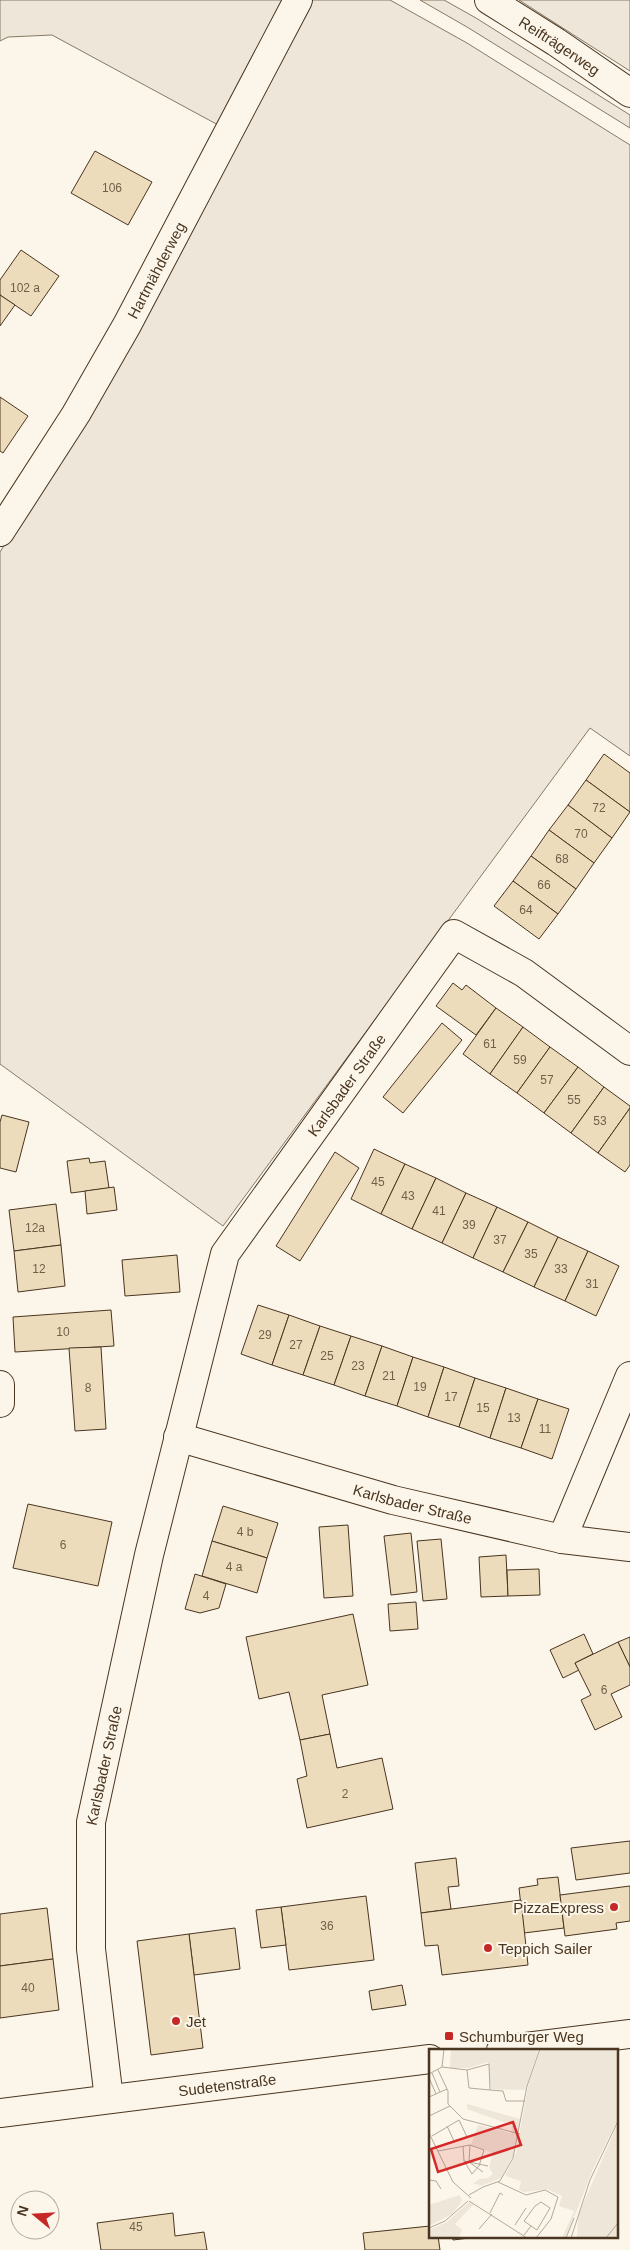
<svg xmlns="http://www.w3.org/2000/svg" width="630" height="2250" font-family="Arial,sans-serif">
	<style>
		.green { fill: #ede6d9; stroke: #887966 }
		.building { fill: #ecdcbc; stroke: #4a3520 }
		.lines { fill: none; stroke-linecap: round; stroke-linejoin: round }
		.street-casing { stroke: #4a3520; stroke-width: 30 }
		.secondary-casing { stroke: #4a3520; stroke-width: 30 }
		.street { stroke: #fbf6e9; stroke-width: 28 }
		.secondary { stroke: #fbf6e9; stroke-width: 28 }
		.poi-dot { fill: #c62828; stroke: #fbf6e9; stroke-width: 2 }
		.labels { text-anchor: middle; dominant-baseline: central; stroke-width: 4; stroke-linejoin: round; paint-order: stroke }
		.number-label { font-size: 12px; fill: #725f47 }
		.street-label { font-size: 15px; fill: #4a3520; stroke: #fbf6e9 }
		.poi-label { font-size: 15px; fill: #4a3520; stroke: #fbf6e9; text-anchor: start }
		.inset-road { fill: none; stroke: #b4a999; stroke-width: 1 }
		.view { fill: #d62828; fill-opacity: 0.15; stroke: #d62828; stroke-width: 2.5 }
		.inset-edge { fill: none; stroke: #4a3520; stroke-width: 2.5 }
	</style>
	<rect width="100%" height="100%" fill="#fbf6e9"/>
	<g class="green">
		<polygon points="0,0 290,0 220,126 52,35 8,37 0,41"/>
		<polygon points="310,0 390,0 467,43 630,145 630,756 590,728 223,1226 0,1064 0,552 84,417"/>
		<polygon points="420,0 444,0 476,18 630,115 630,128 467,27"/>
		<polygon points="519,0 630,0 630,71"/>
	</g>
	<g class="building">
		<polygon points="95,151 152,182 128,225 71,193"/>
		<polygon points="21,250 59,276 31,316 0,295 0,280"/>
		<polygon points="0,295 15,305 0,326"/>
		<polygon points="0,397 28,416 3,453 0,451"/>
		<polygon points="604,754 630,773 630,812 586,780"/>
		<polygon points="586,780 630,812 612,838 568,805"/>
		<polygon points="568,805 612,838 594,863 549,830"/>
		<polygon points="549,830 594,863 576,889 531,856"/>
		<polygon points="531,856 576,889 558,914 513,881"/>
		<polygon points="513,881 558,914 539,939 494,906"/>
		<polygon points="453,983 462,990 466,985 496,1008 476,1035 436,1006"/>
		<polygon points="496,1008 523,1027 490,1074 463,1054"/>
		<polygon points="442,1023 462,1040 403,1113 383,1097"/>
		<polygon points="523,1027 550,1047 517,1093 490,1074"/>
		<polygon points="550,1047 578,1067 544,1113 517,1093"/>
		<polygon points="578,1067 604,1087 571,1133 544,1113"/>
		<polygon points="604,1087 630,1106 630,1108 598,1153 571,1133"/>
		<polygon points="630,1108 630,1165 625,1172 598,1153"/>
		<polygon points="2,1115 29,1122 16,1172 0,1168 0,1122"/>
		<polygon points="374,1149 405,1164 381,1214 351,1199"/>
		<polygon points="335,1152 359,1168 300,1261 276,1246"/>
		<polygon points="89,1158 90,1163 105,1161 109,1188 71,1193 67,1161"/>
		<polygon points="405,1164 436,1178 412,1229 381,1214"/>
		<polygon points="436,1178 466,1193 442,1243 412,1229"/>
		<polygon points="114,1187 117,1210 87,1214 85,1191"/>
		<polygon points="466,1193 497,1207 473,1258 442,1243"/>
		<polygon points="56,1204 61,1245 14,1251 9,1210"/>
		<polygon points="497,1207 528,1222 503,1272 473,1258"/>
		<polygon points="528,1222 558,1237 534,1287 503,1272"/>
		<polygon points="558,1237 588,1251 565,1301 534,1287"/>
		<polygon points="61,1245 65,1286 18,1292 14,1251"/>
		<polygon points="588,1251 619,1266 596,1316 565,1301"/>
		<polygon points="177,1255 180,1292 125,1296 122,1260"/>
		<polygon points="258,1305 289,1315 272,1365 241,1354"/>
		<polygon points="111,1310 114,1346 15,1352 13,1317"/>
		<polygon points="289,1315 320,1326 303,1375 272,1365"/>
		<polygon points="320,1326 351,1336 334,1385 303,1375"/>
		<polygon points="351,1336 382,1346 365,1396 334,1385"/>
		<polygon points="382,1346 413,1357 397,1406 365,1396"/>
		<polygon points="101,1347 106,1429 75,1431 69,1348"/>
		<polygon points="413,1357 444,1367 428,1417 397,1406"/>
		<polygon points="444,1367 475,1378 459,1427 428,1417"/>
		<polygon points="475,1378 506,1388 490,1438 459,1427"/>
		<polygon points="506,1388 538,1399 521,1448 490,1438"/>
		<polygon points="538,1399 569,1409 552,1459 521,1448"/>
		<polygon points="28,1504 112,1522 98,1586 13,1568"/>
		<polygon points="223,1506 278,1523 267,1558 212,1541"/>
		<polygon points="348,1525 353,1596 324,1598 319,1527"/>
		<polygon points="411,1533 417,1592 391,1595 384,1536"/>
		<polygon points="441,1539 447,1599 423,1601 417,1541"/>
		<polygon points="212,1541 267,1558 257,1593 202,1576"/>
		<polygon points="506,1555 508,1596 481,1597 479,1557"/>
		<polygon points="539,1569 540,1595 508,1596 507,1570"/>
		<polygon points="195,1574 226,1584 219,1608 200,1613 185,1609"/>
		<polygon points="416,1602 418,1629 390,1631 388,1604"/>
		<polygon points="353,1614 368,1685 322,1695 330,1734 300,1740 289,1692 259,1699 246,1637"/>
		<polygon points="584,1634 593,1654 575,1663 579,1670 563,1678 550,1650"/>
		<polygon points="630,1637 630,1667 618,1642"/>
		<polygon points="618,1642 630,1667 630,1685 611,1694 622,1717 595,1730 581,1700 591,1695 575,1663"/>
		<polygon points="330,1734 337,1768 382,1758 393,1809 307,1828 297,1779 307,1776 300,1740"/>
		<polygon points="630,1841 630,1873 576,1880 571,1848"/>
		<polygon points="456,1858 459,1886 448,1887 451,1909 421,1913 415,1863"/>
		<polygon points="558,1877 564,1928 524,1933 519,1888 538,1885 537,1879"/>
		<polygon points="630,1886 630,1921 616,1923 617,1929 565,1936 560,1895"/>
		<polygon points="366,1896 374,1960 289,1970 281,1907"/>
		<polygon points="521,1900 528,1965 442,1975 438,1945 425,1946 421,1913"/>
		<polygon points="281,1907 286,1945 261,1948 256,1910"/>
		<polygon points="47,1908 53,1959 0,1966 0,1914"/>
		<polygon points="235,1928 240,1969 194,1975 189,1934"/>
		<polygon points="189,1934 203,2048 151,2055 137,1941"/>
		<polygon points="53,1959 59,2010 0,2018 0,1966"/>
		<polygon points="402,1985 406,2005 372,2010 369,1991"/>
		<polygon points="173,2213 175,2236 204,2232 207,2250 101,2250 97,2223"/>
		<polygon points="430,2226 430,2236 438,2236 440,2250 365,2250 363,2233"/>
		<polygon points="452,2236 486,2236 453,2240"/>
	</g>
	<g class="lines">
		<g class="street-casing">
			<g id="street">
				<path id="s1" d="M0,532l76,-118 51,-89 171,-325"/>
				<polyline points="0,1385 0,1403"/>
				<path id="s2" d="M178,1437l215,63 169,39 68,-163"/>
				<polyline points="562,1539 630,1547"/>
				<path id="s3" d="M109,2099l-18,-150v-127l58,-267 76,-301 229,-320 70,39 106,78"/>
			</g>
		</g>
		<g class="secondary-casing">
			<g id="secondary">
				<path id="s4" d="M489,0l67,42 74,51"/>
				<polyline points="501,2050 630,2034"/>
				<path id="s5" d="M0,2113l430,-54"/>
			</g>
		</g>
		<use href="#street" class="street"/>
		<use href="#secondary" class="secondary"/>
	</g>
	<g class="poi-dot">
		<circle cx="614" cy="1907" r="5"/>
		<circle cx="488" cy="1948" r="5"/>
		<circle cx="176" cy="2021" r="5"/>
		<rect x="444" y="2031" width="10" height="10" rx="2.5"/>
	</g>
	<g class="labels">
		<g class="number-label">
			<text x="112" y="188">106</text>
			<text x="25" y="288">102 a</text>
			<text x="599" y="808">72</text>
			<text x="581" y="834">70</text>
			<text x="562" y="859">68</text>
			<text x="544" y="885">66</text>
			<text x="526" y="910">64</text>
			<text x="490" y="1044">61</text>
			<text x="520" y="1060">59</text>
			<text x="547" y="1080">57</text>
			<text x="574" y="1100">55</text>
			<text x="600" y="1121">53</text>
			<text x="378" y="1182">45</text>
			<text x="408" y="1196">43</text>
			<text x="439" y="1211">41</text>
			<text x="469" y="1225">39</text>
			<text x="35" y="1228">12a</text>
			<text x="500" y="1240">37</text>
			<text x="531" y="1254">35</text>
			<text x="39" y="1269">12</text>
			<text x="561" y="1269">33</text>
			<text x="592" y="1284">31</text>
			<text x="63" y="1332">10</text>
			<text x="265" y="1335">29</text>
			<text x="296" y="1345">27</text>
			<text x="327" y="1356">25</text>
			<text x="358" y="1366">23</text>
			<text x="389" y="1376">21</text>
			<text x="420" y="1387">19</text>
			<text x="88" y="1388">8</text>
			<text x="451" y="1397">17</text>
			<text x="483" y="1408">15</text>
			<text x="514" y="1418">13</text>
			<text x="545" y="1429">11</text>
			<text x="245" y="1532">4 b</text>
			<text x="63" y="1545">6</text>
			<text x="234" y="1567">4 a</text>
			<text x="206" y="1596">4</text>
			<text x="604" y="1690">6</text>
			<text x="345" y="1794">2</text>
			<text x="327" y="1926">36</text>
			<text x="28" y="1988">40</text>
			<text x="136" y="2227">45</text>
		</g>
		<g class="street-label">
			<text stroke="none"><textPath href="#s4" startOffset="84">Reifträgerweg</textPath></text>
			<text stroke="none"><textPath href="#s1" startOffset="305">Hartmähderweg</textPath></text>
			<text stroke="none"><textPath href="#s3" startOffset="1070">Karlsbader Straße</textPath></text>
			<text stroke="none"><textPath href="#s2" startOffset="244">Karlsbader Straße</textPath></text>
			<text stroke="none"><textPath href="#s3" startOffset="336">Karlsbader Straße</textPath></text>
			<text stroke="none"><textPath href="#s5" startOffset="229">Sudetenstraße</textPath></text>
		</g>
		<g class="poi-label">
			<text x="604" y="1907" text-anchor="end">PizzaExpress</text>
			<text x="498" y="1948">Teppich Sailer</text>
			<text x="186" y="2021">Jet</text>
			<text x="459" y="2036">Schumburger Weg</text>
		</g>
	</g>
	<g transform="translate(429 2049)">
		<rect width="189" height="189" fill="#fbf6e9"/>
		<path d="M22,0h88l-14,41 -34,-1 -3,-27 -20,6h-18zM112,0h77v70l-25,50 -27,69 11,-29 -12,29h-3l12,-27 -15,-5 3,-10 -15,-7 -23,3 -5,-2 2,-9 -16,-5 11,-23 12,-67zM95,53l-10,52 -13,24 -28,11 8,-4 -8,-1 6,-5 9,-1 5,-4 -4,-7 4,-14 -22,-8 7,-20 33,8 1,-8 -45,-16v-5l53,15zM189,74v115h-41l1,-22zM31,146l2,6 -10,13 -23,12v-21zM40,153l5,2 -19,20 7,6 -3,6 2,2h-32v-8l18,-8z" fill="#ede6d9"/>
		<path class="inset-road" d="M13,18l25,3 2,18 21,2 -1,-26 -22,6M9,21l10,21v13l15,15 57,15M3,24l8,19M0,25l13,-7 2,-18M0,29l7,16M61,41l13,1 3,10h19M0,48l18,-8M0,67l21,-10M18,77l7,15 8,-2 5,-2 -8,-17M0,84l24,49 18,16M3,87l27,-16M41,96l-1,17 14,10M34,97l1,15 24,5M9,102l32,-6 14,5 -5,16 -7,8 -8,-13M0,131l7,1 5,8M69,133l28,13 19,-5 13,7 -7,22 -15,19M54,138l17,-6 13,-23 14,-72 13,-37M40,146l14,-8M40,152l58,37M61,164l10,-20 3,2M86,176l11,-17M0,179l16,-7 23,-20M50,180l13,-15M95,186l7,-9 6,4 13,-22 -9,-6 -6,4 -11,15 7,5M137,189l8,-20M142,189l19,-58 28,-59M177,189l12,-15"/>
		<path class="view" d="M84,73l8,23 -83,27 -7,-23z"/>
		<rect width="189" height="189" class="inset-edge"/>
	</g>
	<g transform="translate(35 2215) rotate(288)"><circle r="24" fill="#fbf6e9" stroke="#b4a999"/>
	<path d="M0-4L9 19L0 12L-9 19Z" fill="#c62828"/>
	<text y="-8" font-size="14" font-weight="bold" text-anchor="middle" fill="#4a3520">N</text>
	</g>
</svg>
